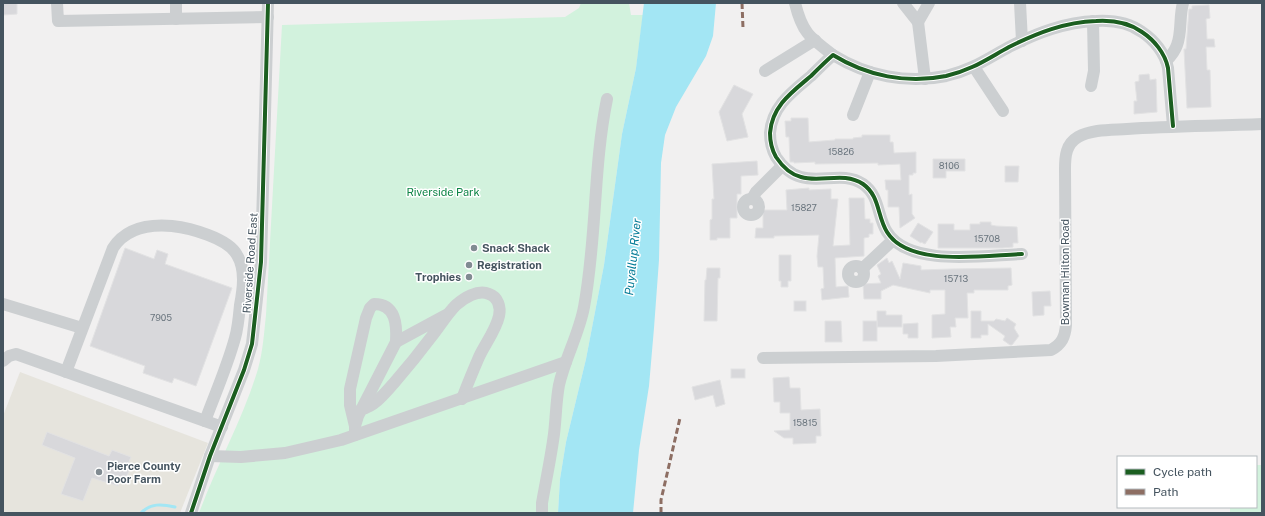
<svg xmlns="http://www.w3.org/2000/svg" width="1265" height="516" font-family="'Public Sans',sans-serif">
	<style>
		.commercial { fill: #e6e4dd }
		.green { fill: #d2f2dd }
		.water { fill: #a3e6f4 }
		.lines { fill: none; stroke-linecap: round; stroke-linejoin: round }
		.stream { stroke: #a3e6f4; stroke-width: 3 }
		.building { fill: #d8d8db; stroke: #e2e2e3 }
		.minor { stroke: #cccfd1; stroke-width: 12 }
		.quiet { stroke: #8d6e63; stroke-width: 3; stroke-dasharray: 6 3; stroke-linecap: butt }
		.cycleway-casing { stroke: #fff; stroke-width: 6 }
		.cycleway { stroke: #1b5e20; stroke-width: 4 }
		.poi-dot { fill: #818b92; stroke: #fff; stroke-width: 1.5 }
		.labels { text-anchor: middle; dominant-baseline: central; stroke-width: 3; stroke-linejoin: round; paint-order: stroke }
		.number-label { font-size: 9px; fill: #6b767f }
		.park-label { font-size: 11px; fill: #0c8445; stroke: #fff }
		.poi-label { font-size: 11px; font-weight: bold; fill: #45545f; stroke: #fff; text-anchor: start }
		.street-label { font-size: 11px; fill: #45545f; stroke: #fff }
		.water-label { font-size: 12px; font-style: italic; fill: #037b96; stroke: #fff }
	</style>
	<rect width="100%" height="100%" fill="#f1f0f0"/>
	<polygon class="commercial" points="20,372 208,443 180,513 3,513 3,416"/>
	<g class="green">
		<path d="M581,3h48l2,12h12l-7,53 -14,66 -18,131 -18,94 -20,83 -6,37 -2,34h-359c18,-49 44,-94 59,-144 5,-18 6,-36 8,-54l16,-290 283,-8 14,-9z"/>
		<polygon points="1256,465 1262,465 1262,513 1230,513 1230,507 1256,507"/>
	</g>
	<polygon class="water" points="644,3 716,3 713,36 706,56 676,107 665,135 661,163 659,260 654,328 649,386 639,450 633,513 558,513 560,479 566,442 586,359 604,265 622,134 636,68"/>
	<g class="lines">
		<path class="stream" d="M141,513c9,-10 21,-9 34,-6"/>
	</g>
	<g class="building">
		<polygon points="3,3 17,3 17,14 3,15"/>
		<polygon points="1209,5 1210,18 1206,19 1207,39 1214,39 1215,47 1206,47 1207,70 1210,70 1211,107 1187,108 1184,49 1186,49 1189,9 1192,9 1192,6"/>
		<polygon points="1149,74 1150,80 1156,79 1157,112 1134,114 1134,101 1137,101 1135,82 1139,81 1139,75"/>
		<polygon points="734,85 753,94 742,114 748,137 727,141 719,112"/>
		<polygon points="791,118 808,118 809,142 835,140 835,139 853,139 853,138 862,137 862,135 890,135 890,142 893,142 894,153 916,152 916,173 913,173 913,175 909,175 909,195 912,194 912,214 915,218 900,228 899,207 888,207 888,190 886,190 885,180 901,180 900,164 878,165 878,163 815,164 815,162 794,163 794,162 790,162 789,137 786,137 785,121 791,121"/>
		<polygon points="933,159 965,159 965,171 946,171 946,178 933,178"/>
		<polygon points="757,161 758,175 741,176 741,194 737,194 737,218 730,218 730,238 717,238 717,240 710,240 710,220 712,219 712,199 714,199 712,164"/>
		<polygon points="1005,166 1019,166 1018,182 1005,182"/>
		<polygon points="809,188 809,190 831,189 831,199 838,199 833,246 850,245 849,198 864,198 865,219 870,219 870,223 873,223 873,234 869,234 869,237 864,238 864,256 835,258 836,287 848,286 849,297 822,300 821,289 824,288 823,267 818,267 817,256 819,235 774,236 774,238 755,238 756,228 763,228 763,210 787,210 786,190"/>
		<polygon points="980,222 991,222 991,225 996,226 1017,227 1018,243 1013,243 1013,247 1002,248 938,248 938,224 954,224 954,230 970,230 970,224 980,224"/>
		<polygon points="918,223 933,232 925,244 921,242 921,243 910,236"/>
		<polygon points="125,248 154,259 157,250 168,254 165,264 232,288 196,386 174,378 172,383 143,373 145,366 90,346"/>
		<polygon points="779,255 791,255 791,281 788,281 788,287 781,287 781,281 779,281"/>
		<polygon points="887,258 889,263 892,261 900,279 903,263 921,266 921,270 951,269 1011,268 1012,285 1008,286 1008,290 974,290 974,293 967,293 968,318 955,318 956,327 950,327 951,337 932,338 932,315 945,314 945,290 930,290 930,293 893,285 881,291 881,299 864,299 863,284 881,283 878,276 881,274 877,265"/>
		<polygon points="707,268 720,268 720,278 718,278 717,321 704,321 705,280 706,280"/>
		<polygon points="1050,291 1051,306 1044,306 1044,315 1033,316 1032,292"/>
		<rect x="794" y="301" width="12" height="10"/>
		<polygon points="877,311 886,311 886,315 902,315 902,327 877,327"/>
		<polygon points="971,311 981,311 981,321 994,321 996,319 1005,321 1007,318 1016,324 1014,328 1019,336 1012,345 1010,345 1003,340 1005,336 988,324 988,335 981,335 981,338 971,338"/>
		<polygon points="825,321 841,321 842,342 825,342"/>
		<rect x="863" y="321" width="14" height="20"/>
		<polygon points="918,323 918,338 908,338 908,334 903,334 903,324"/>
		<rect x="731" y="369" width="14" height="9"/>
		<polygon points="789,377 790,388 800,388 801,410 820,409 821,436 816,436 816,443 793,444 793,438 784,438 774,431 790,430 790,413 780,413 780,402 774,402 773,378"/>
		<polygon points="720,380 725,404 716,407 713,395 695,400 692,387"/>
		<polygon points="47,432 109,456 112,450 131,457 128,464 131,466 125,481 120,480 118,486 92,478 83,501 61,494 75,458 42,445"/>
	</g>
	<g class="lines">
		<g class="minor">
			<polyline points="57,3 58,21 268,17"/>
			<polyline points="176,3 176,19"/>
			<path d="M795,3c7,29 14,34 38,52"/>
			<polyline points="903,3 918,22 929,3"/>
			<polyline points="1020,3 1022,41"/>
			<polyline points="918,22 925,79"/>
			<path d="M1166,61c5,-5 9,-10 11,-16 5,-13 2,-28 6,-42"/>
			<polyline points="974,67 1003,111"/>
			<polyline points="765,71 815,40"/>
			<polyline points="1091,86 1094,71 1093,21"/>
			<polyline points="853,115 870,72"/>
			<circle cx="751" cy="207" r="8"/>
			<polyline points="752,199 756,192 782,166"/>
			<path d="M1022,254c-36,1 -113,14 -135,-22 -10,-16 -7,-36 -24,-48 -19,-13 -42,-1 -62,-7 -12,-3 -19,-11 -25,-20 -4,-7 -6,-16 -6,-24 2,-27 22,-41 41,-57 7,-7 14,-14 22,-21 34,21 74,29 113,21 26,-6 41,-17 63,-29 28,-14 56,-25 87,-26 16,-1 32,1 46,11 12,8 23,21 26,36l5,58"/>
			<circle cx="856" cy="274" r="8"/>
			<polyline points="862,269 893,240"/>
			<polyline points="3,304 82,328"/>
			<polyline points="396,342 446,315"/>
			<path d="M763,358l173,-2 115,-6c11,-6 14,-13 15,-25l-1,-156c0,-13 1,-25 13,-32 14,-8 34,-7 49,-8 45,-3 90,-3 135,-5"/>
			<polyline points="3,361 9,356 16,354 222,427"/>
			<path d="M66,372l47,-124c13,-20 36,-24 59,-22 18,2 56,12 65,29 9,15 6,34 3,50 -1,11 -2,23 -5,33 -8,29 -20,56 -30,83"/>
			<path d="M362,409c13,-3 23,-16 32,-26 13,-15 26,-31 38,-47 8,-10 15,-22 24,-31 8,-7 22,-16 33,-11 9,3 12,13 10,22 -3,14 -14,28 -20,41 -6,14 -12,28 -17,42"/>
			<path d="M355,435v-9l3,-10 38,-74c1,-17 0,-38 -22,-38l-4,4 -4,10 -16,71v16l5,21"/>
			<polyline points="210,456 241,457 285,453 341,440 566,362"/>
			<polyline points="191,513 210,456 244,370 252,344 261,262 268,3"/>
			<path d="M542,513v-10c4,-23 9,-46 12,-69 2,-16 2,-33 5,-49 6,-27 20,-51 25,-78 13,-69 9,-140 23,-208"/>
		</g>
		<g class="quiet">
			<polyline points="742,3 743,28"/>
			<polyline points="661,513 661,500 680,418"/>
		</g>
		<g class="cycleway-casing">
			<g id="cycleway">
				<path d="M1022,254c-36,1 -113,14 -135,-22 -10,-16 -7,-36 -24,-48 -19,-13 -42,-1 -62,-7 -12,-3 -19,-11 -25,-20 -4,-7 -6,-16 -6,-24 2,-27 22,-41 41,-57 7,-7 14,-14 22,-21 34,21 74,29 113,21 26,-6 41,-17 63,-29 28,-14 56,-25 87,-26 16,-1 32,1 46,11 12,8 23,21 26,36l5,58"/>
				<polyline points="191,513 210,456 244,370 252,344 261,262 268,3"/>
			</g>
		</g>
		<use href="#cycleway" class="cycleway"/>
	</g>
	<g class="poi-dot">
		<circle cx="474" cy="248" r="4"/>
		<circle cx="469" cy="265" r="4"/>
		<circle cx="469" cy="277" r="4"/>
		<circle cx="99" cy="472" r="4"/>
	</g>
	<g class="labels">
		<g class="number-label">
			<text x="841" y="151">15826</text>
			<text x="949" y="165">8106</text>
			<text x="804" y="207">15827</text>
			<text x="987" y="238">15708</text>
			<text x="956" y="278">15713</text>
			<text x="161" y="317">7905</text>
			<text x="805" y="422">15815</text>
		</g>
		<g class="park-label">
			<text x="443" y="192">Riverside Park</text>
		</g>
		<g class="poi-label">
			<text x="482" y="248">Snack Shack</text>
			<text x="477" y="265">Registration</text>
			<text x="461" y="277" text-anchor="end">Trophies</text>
			<text x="107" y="466">Pierce County<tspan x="107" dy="13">Poor Farm</tspan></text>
		</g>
		<g class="street-label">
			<text transform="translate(250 263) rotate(-86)">Riverside Road East</text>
			<text transform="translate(1065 272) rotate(-90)">Bowman Hilton Road</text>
		</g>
		<g class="water-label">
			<text transform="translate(633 257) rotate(-84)">Puyallup River</text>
		</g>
	</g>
	<rect width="1265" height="516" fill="none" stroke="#45545f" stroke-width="8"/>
	<rect x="1117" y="456" width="140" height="52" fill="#ffffff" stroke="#b5bbbf"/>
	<rect x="1125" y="469" width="20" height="6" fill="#1b5e20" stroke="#b5bbbf"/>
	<text x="1153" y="476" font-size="12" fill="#45545f">Cycle path</text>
	<rect x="1125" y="489" width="20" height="6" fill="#8d6e63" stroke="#b5bbbf"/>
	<text x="1153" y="496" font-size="12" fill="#45545f">Path</text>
</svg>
